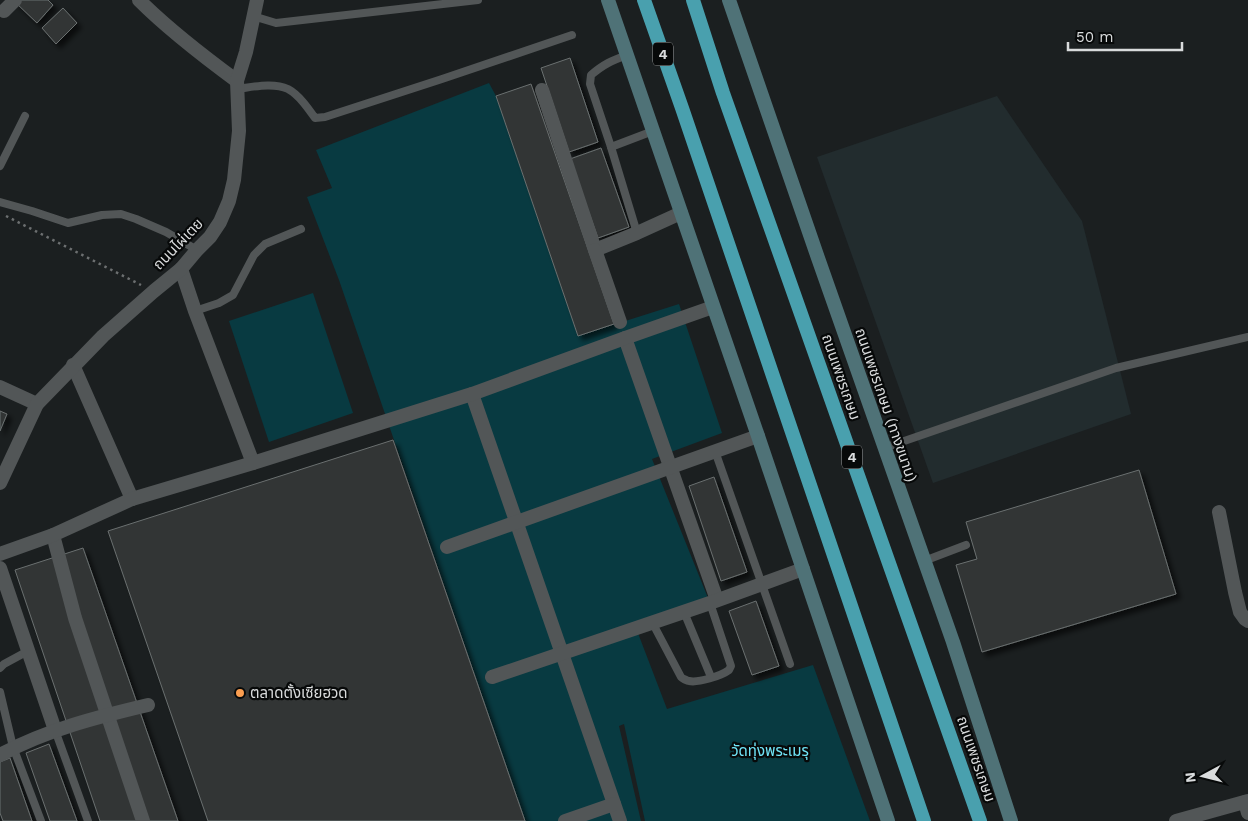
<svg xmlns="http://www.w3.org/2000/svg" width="1248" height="821" font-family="'Work Sans','Noto Sans Thai',sans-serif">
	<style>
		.built { fill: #222c2e }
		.green { fill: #083a41 }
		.building { fill: #303434; stroke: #6b7070; filter: url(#shadow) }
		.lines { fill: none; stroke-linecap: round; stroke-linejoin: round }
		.path { stroke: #6c6f70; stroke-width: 2.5; stroke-dasharray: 2.5 4; stroke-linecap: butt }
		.service { stroke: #525657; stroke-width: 8 }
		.minor { stroke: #525657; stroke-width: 14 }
		.tertiary { stroke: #525657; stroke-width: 14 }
		.secondary { stroke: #4f7277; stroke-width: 14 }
		.trunk { stroke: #49a0ae; stroke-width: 14 }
		.poi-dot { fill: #fb9e50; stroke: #070909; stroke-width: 2 }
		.labels { text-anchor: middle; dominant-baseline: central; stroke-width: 4.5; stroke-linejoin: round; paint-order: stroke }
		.shield { fill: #070909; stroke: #9a9c9d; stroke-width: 1 }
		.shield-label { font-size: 14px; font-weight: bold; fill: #d9dbdc }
		.street-label { font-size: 15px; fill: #d9dbdc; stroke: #070909 }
		.poi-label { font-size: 15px; fill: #d9dbdc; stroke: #070909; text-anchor: start }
		.park-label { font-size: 15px; fill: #70e5f8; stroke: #070909 }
	</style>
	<defs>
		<filter id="shadow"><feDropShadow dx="4.5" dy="4.5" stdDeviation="2.5" flood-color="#0009"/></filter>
	</defs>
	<rect width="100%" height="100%" fill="#1b1f20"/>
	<polygon class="built" points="997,96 1082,221 1131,414 933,483 817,157"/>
	<g class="green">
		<polygon points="489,83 496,96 578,336 679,304 722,433 652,459 710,603 636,628 667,709 813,665 870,821 645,821 624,724 619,726 641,821 525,821 339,280 307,197 332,188 316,150"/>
		<polygon points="313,293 353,413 269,442 229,321"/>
	</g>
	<g class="building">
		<polygon points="16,0 48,0 53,5 37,23 15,2"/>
		<polygon points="63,8 77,23 56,44 42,28"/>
		<polygon points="570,58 598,142 569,152 541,68"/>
		<polygon points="531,84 614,324 578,336 496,96"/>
		<polygon points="601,148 629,227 598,238 570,159"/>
		<polygon points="0,411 7,414 0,431"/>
		<polygon points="393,440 525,821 208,821 108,531"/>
		<polygon points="1139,470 1176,594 982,652 956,565 977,559 966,522"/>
		<polygon points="714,477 747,572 721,581 689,486"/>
		<polygon points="83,548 178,821 100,821 15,570"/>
		<polygon points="756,601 779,666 752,675 729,611"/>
		<polygon points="49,744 77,821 50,821 26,753"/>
		<polygon points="10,758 32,821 3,821 0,813 0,762"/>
	</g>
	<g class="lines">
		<polyline class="path" points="6,216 141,285"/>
		<g class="service">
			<polyline points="253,16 276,23 478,0"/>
			<path d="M627,55c-16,6 -23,9 -36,20l-1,9 21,63 26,86"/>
			<path d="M237,89c16,-2 36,-7 51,0 11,6 20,19 27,29l10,-1 117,-38 130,-44"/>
			<polyline points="611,147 653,131"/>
			<polyline points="0,166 25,116"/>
			<polyline points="0,202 32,211 68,223 102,215 121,214 136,219 166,232 197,250"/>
			<polyline points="195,311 219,303 233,295 254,255 265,244 301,229"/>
			<polyline points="884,448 1116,368 1248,337"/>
			<polyline points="715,451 790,664"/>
			<polyline points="924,561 966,545"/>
			<polyline points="684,612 711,677"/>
			<path d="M652,622l29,55c1,1 6,4 8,4 9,2 32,-5 40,-11l2,-4 -21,-63"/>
			<polyline points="0,668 4,664 28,651"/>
			<polyline points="0,692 13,747 41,821"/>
			<polyline points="55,730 88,821"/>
		</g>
		<g class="minor">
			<path d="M139,0c30,30 64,56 98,81"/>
			<polyline points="4,11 15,0"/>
			<polyline points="542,90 595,250 637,233 681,213"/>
			<polyline points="595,250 620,322"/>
			<polyline points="181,269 195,311 253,463"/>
			<polyline points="625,338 717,600"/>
			<polyline points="73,365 132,499"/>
			<polyline points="0,387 37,404"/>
			<polyline points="472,394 620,821"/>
			<polyline points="0,483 37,404 103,336 154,291 181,269 197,250 210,237 220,222 229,201 234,180 239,131 237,81 246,52 257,0"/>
			<polyline points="1219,512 1235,592 1240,612 1245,619 1248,621"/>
			<polyline points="53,535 75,618 143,821"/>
			<polyline points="447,547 758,436"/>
			<polyline points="0,554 53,535 132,499 253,463 472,394 625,338 713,307"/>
			<polyline points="0,568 55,730"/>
			<polyline points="492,677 710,603 803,569"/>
			<path d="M0,755c46,-25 97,-38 148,-50"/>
			<polyline points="1245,802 1248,813"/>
			<polyline points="565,821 614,804"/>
		</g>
		<polyline class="tertiary" points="1176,821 1248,801"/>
		<g class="secondary">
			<polyline points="608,0 758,436 888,821"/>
			<polyline points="729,0 818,258 953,642 1011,821"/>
		</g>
		<g class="trunk">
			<polyline points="644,0 682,108 924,821"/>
			<polyline points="693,0 723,93 980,821"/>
		</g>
	</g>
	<circle class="poi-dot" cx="240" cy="693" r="5"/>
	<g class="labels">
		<g class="shield">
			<rect x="653" y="42.5" width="20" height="23" rx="4"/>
			<rect x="842" y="445.5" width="20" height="23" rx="4"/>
		</g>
		<g class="shield-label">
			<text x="663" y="54">4</text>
			<text x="852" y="457">4</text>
		</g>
		<g class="street-label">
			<text transform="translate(178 244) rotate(-46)">ถนนไผ่เตย</text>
			<text transform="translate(841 377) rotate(71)">ถนนเพชรเกษม</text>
			<text transform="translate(886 405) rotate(71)">ถนนเพชรเกษม (ทางขนาน)</text>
			<text transform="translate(976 759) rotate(71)">ถนนเพชรเกษม</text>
		</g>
		<g class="poi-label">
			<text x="250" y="693">ตลาดตั้งเซียฮวด</text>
		</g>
		<g class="park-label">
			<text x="770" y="751">วัดทุ่งพระเมรุ</text>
		</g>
	</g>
	<g transform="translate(1203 776) rotate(263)" stroke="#070909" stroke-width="4" paint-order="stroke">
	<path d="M0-4L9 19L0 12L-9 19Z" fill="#d9dbdc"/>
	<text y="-8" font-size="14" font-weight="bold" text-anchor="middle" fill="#d9dbdc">N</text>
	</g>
	<path d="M1068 42v8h114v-8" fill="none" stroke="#d9dbdc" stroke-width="2.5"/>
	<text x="1076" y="42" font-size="15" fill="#d9dbdc" stroke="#070909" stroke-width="4" paint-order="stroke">50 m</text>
</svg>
